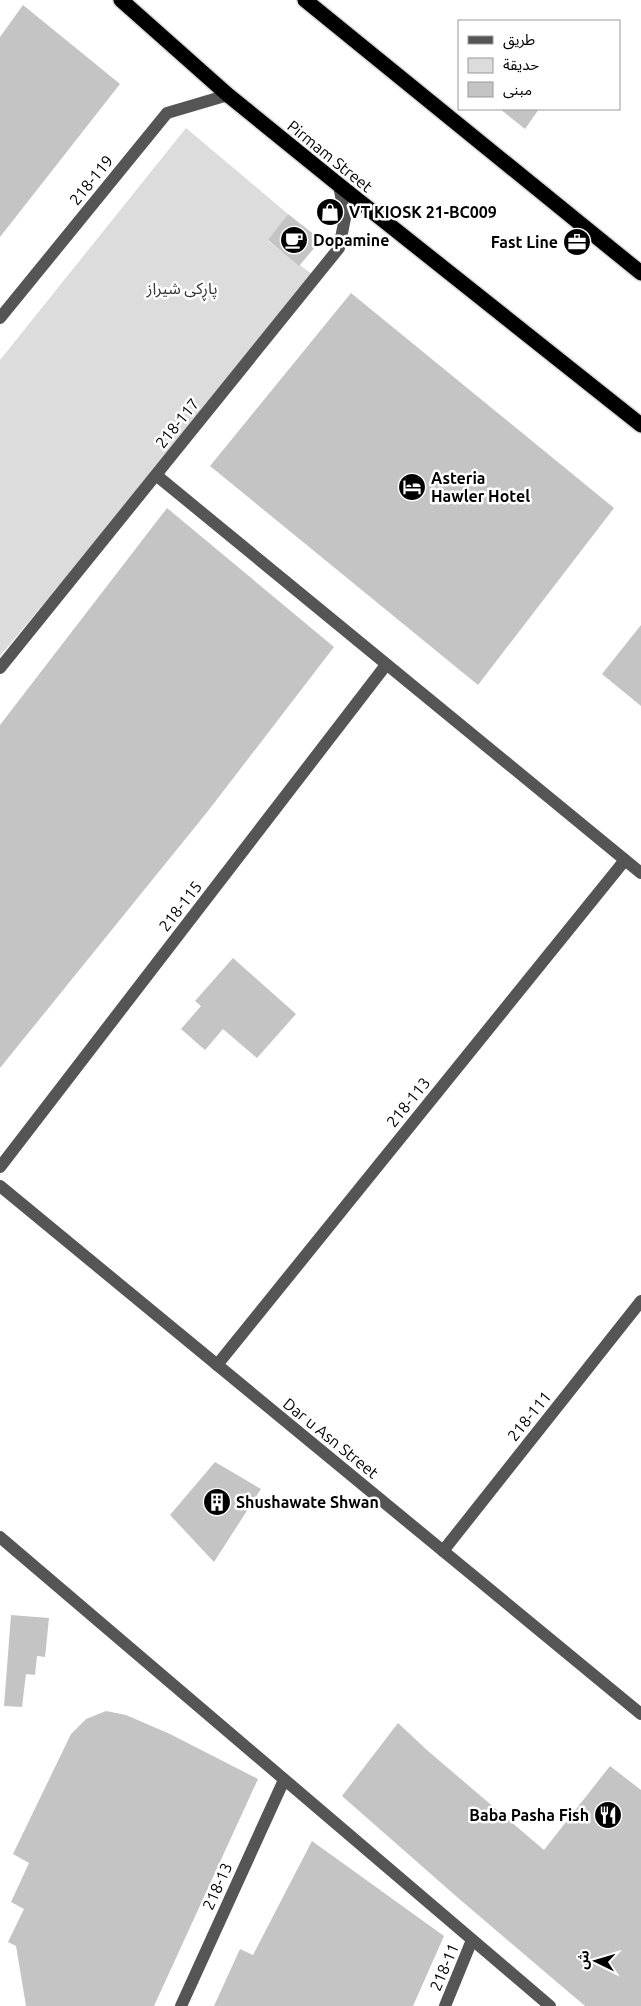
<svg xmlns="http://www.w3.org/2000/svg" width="641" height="2006" font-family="Ubuntu,'Noto Sans Arabic',sans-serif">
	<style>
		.green { fill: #dcdcdc }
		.building { fill: #c4c4c4 }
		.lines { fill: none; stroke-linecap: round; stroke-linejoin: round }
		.highway-casing { stroke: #dbdbdb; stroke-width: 18 }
		.minor { stroke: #555; stroke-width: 12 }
		.highway { stroke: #000; stroke-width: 15 }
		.labels { text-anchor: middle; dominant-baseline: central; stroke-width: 5; stroke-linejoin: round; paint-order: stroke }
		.street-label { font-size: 16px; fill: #000; stroke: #fff }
		.poi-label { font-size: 16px; font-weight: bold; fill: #000; stroke: #fff; text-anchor: start }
		.park-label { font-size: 16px; fill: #333; stroke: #fff }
	</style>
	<rect width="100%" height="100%" fill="#fff"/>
	<polygon class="green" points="186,128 288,214 268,241 317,278 0,656 0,360"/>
	<g class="building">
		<polygon points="23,5 120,84 0,237 0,37"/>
		<polygon points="500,109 539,109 525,129"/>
		<polygon points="288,214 321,240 299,266 268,240"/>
		<polygon points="351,293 614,508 478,685 210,466"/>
		<polygon points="167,508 334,647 208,811 0,1068 0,725"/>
		<polygon points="641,625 641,706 602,674"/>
		<polygon points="233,958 296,1014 257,1058 223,1029 205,1050 181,1029 201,1006 195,1001"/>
		<polygon points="215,1462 261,1489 214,1562 170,1515"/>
		<polygon points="11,1615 49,1618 45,1657 37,1656 35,1675 26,1674 22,1707 4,1706"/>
		<polygon points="106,1711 126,1715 170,1734 258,1779 154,2006 26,2006 16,1946 8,1942 24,1909 11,1902 29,1863 13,1854 71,1734 86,1719"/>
		<polygon points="398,1723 428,1751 544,1850 610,1766 641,1790 641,2006 585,2006 457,1897 342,1796"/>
		<polygon points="312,1841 444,1936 413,2006 214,2006 240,1949 253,1955"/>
	</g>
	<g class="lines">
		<g class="highway-casing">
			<g id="highway">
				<polyline points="121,0 228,95 339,185 641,425"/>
				<polyline points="305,0 641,273"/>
			</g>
		</g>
		<g class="minor">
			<polyline points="0,318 167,113 228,95"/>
			<polyline points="156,475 641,873"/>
			<polyline points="0,668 339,248 345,218 339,185"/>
			<polyline points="0,1167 386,665"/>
			<polyline points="0,1186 641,1714"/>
			<polyline points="217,1365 625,860"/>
			<polyline points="0,1537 550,2006"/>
			<polyline points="443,1551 641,1301"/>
			<polyline points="181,2006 284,1780"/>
			<polyline points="445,2006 472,1940"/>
		</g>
		<use href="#highway" class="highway"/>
	</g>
	<defs>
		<g id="shop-disc" transform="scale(1.4375)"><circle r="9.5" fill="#000" stroke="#fff"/><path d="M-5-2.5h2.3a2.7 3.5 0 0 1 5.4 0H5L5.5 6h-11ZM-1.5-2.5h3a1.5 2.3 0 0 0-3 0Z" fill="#fff"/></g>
		<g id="cafe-disc" transform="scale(1.4375)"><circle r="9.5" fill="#000" stroke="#fff"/><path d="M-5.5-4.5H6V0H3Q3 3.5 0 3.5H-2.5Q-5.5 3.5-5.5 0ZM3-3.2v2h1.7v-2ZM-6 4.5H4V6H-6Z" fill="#fff"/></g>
		<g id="office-disc" transform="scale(1.4375)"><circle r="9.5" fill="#000" stroke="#fff"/><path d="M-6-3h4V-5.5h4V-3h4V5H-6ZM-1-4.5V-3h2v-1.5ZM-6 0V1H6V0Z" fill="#fff"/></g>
		<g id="hotel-disc" transform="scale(1.4375)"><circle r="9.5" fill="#000" stroke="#fff"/><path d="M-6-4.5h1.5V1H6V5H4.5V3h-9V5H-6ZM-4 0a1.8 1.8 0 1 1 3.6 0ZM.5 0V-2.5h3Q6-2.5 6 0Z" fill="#fff"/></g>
		<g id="building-disc" transform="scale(1.4375)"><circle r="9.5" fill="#000" stroke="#fff"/><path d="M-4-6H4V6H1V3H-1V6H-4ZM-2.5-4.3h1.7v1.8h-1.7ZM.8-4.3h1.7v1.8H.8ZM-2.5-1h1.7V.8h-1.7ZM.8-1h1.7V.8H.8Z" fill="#fff"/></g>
		<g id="restaurant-disc" transform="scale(1.4375)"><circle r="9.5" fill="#000" stroke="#fff"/><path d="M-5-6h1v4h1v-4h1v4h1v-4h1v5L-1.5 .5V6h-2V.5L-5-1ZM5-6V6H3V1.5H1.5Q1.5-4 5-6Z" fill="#fff"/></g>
	</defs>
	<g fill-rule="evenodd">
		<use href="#shop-disc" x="330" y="212"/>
		<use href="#cafe-disc" x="294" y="240"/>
		<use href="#office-disc" x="577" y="242"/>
		<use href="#hotel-disc" x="412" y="487"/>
		<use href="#building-disc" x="217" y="1502"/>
		<use href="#restaurant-disc" x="608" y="1815"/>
	</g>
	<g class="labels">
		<g class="street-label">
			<text transform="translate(330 156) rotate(39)">Pirmam Street</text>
			<text transform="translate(91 180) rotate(-51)">218-119</text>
			<text transform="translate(177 423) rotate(-51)">218-117</text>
			<text transform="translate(180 906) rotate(-52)">218-115</text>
			<text transform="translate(408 1102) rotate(-51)">218-113</text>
			<text transform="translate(529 1416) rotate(-51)">218-111</text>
			<text transform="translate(331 1438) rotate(39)">Dar u Asn Street</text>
			<text transform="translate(217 1886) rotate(-66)">218-13</text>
			<text transform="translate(444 1967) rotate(-67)">218-11</text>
		</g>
		<g class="poi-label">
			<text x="349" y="212">VT KIOSK 21-BC009</text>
			<text x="313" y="240">Dopamine</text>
			<text x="558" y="242" text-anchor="end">Fast Line</text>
			<text x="431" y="478">Asteria<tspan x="431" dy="18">Hawler Hotel</tspan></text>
			<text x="236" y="1502">Shushawate Shwan</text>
			<text x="589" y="1815" text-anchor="end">Baba Pasha Fish</text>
		</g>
		<g class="park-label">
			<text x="182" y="288">پاڕکی شیراز</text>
		</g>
	</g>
	<rect x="458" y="20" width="162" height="90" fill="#ffffff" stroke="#999999"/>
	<rect x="468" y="36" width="25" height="8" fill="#555555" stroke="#999999"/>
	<text x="503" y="45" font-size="15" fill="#000000">طريق</text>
	<rect x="468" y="58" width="25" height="15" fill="#dcdcdc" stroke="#999999"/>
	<text x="503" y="70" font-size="15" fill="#000000">حديقة</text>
	<rect x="468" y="82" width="25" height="15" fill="#c4c4c4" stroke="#999999"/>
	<text x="503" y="95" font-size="15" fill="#000000">مبنى</text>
	<g transform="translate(596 1961) rotate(275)" stroke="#ffffff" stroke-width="4" paint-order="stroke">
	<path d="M0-4L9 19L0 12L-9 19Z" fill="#000000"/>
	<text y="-8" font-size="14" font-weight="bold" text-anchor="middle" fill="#000000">ش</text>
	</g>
</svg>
